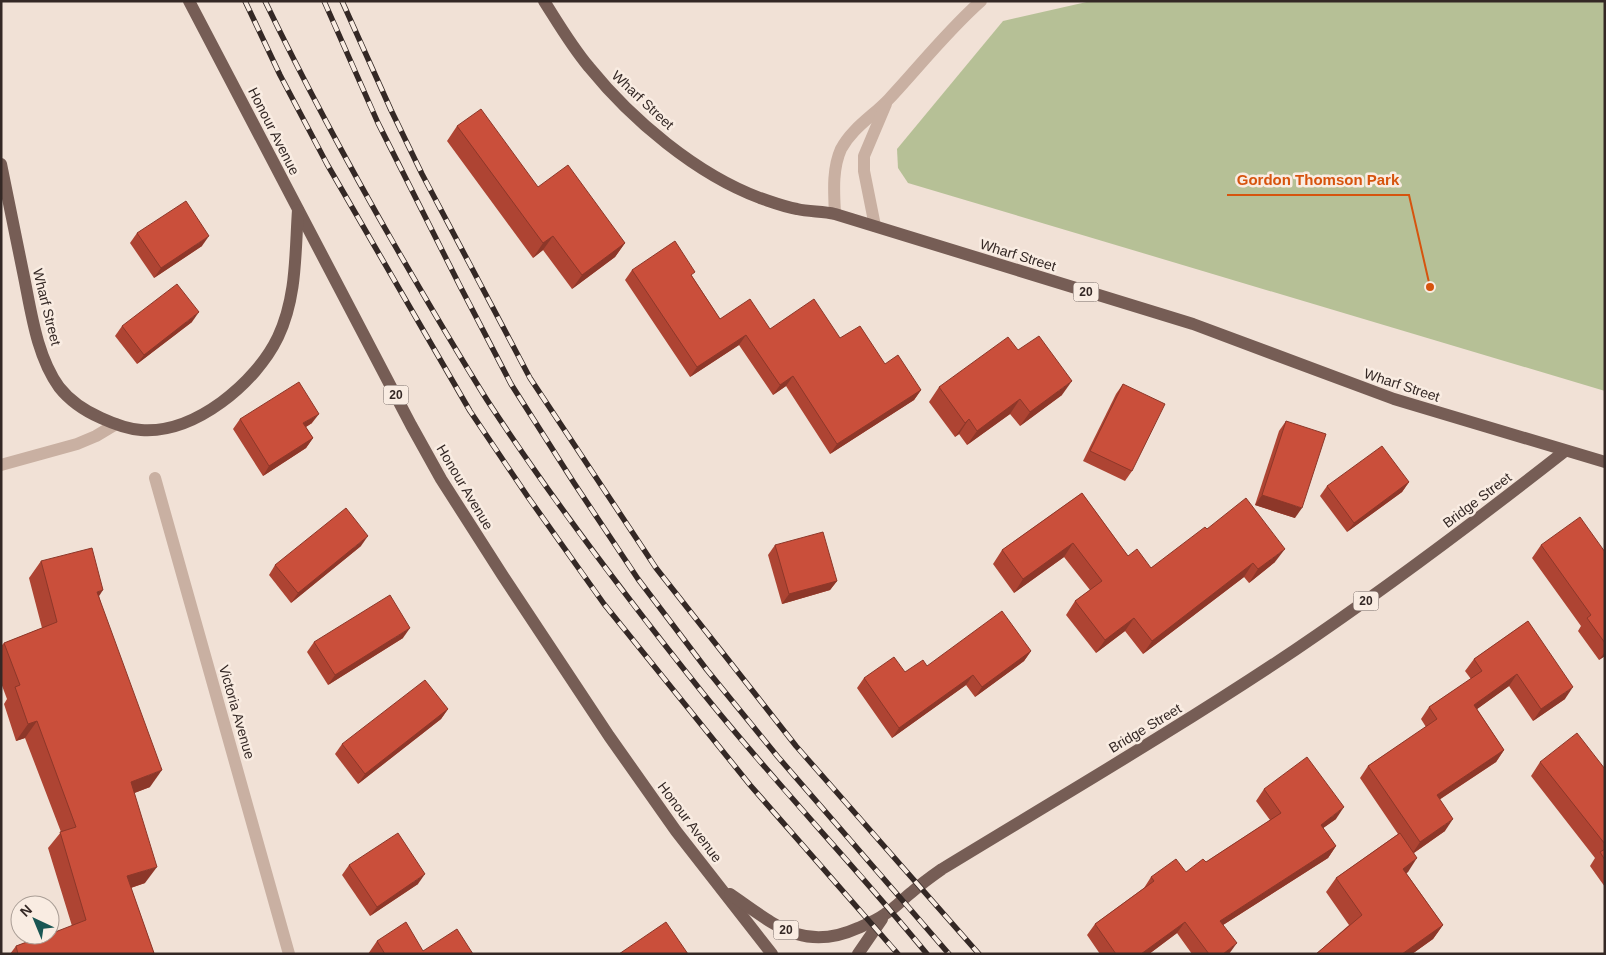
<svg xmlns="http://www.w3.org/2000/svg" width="1606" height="955" font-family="Helvetica,sans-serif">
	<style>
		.green { fill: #b6c096 }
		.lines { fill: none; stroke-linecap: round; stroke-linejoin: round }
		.minor { stroke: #c9b0a2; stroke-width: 12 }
		.major { stroke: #765d55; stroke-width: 12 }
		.rail-casing { stroke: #342825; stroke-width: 5.5 }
		.rail { stroke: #f9ece2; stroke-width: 4; stroke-dasharray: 11; stroke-linecap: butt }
		.wall { fill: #ae4433 }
		.shaded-wall { fill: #8d3729 }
		.building { fill: #ca4f3b; stroke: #8d3729 }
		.labels { text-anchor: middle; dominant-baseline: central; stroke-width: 5; stroke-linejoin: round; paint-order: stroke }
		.shield { fill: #f9ece2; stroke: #6f635e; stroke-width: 1 }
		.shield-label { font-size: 12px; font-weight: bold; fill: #342825 }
		.street-label { font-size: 14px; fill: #342825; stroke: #f9ece2 }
		.leader { fill: none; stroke: #d6540e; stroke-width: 2 }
		.callout-dot { fill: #d6540e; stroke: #f9ece2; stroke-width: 2 }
		.callout-label { font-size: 15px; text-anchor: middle; font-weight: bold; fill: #d6540e; stroke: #f9ece2; stroke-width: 5; stroke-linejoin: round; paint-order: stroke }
	</style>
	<rect width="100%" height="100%" fill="#f1e1d6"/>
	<polygon class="green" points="1091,1 1605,1 1605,391 908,183 898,168 897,149 1003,21"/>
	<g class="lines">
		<g class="minor">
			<path d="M835,214c-1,-21 -3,-45 6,-65 11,-21 32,-33 48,-50 30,-32 58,-68 92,-98"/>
			<polyline points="875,226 864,171 864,156 886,104"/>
			<polyline points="1,465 77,444 96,436 116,424"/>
			<polyline points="155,478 289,954"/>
		</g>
		<g class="major">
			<polyline points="189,1 411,425 441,479 503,576 609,736 676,831 772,954"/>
			<path d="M544,1c14,22 28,46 45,66 43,53 107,107 171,131 12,4 25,9 37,11 12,3 25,2 38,5l358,110 201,75 211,63"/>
			<path d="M1,164c7,36 15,72 22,108 8,38 13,83 36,115 11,14 26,24 42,31 13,6 26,11 40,12 54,4 115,-47 137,-93 19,-40 17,-84 20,-127"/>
			<path d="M730,894c44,30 73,59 128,34 9,-4 19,-8 27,-14 10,-6 18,-15 27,-22 9,-8 20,-16 30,-23 118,-72 238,-142 353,-219 93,-63 182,-130 270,-199"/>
			<polyline points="858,954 882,919"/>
		</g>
		<g class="rail-casing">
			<g id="rail">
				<polyline points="245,1 280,75 327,164 470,411 528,497 604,604 750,785 898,954"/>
				<path d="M265,1c40,83 83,163 129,243 30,52 61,105 93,156 66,101 140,198 215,292 72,90 152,173 225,262"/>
				<polyline points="324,1 378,123 460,286 511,384 574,483 638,579 707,670 778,757 949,954"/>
				<polyline points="342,1 391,110 422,174 530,378 656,568 796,746 979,954"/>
			</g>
		</g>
		<use href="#rail" class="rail"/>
	</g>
	<g class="wall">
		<polygon points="457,126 538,187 625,243 615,257 572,289 543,250 533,258 447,141"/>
		<polygon points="137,233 202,246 154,278 130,243"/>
		<polygon points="632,270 692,276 720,319 770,329 840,338 885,364 921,390 914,400 830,454 786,386 773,395 739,345 690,377 625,280"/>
		<polygon points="192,322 137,364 115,336 122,326"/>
		<polygon points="1018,350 1062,395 1020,426 1010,414 967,445 959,434 955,437 929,402 939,387"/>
		<polygon points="1123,384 1132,471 1125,481 1083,461 1116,394"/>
		<polygon points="240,419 312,423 306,427 313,438 306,448 263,476 233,429"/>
		<polygon points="1286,421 1295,518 1255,505 1279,431"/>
		<polygon points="1409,482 1402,492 1347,532 1320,496 1327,486"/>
		<polygon points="1082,493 1128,556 1151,568 1207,529 1275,562 1249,583 1244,577 1143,654 1125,631 1096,653 1066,615 1075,601 1090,590 1064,557 1014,593 993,564 1002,550"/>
		<polygon points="775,545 837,581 830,590 782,604 768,555"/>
		<polygon points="1541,545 1605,552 1605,656 1599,660 1578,631 1581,626 1532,558"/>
		<polygon points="361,546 291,603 269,575 275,565"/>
		<polygon points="41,561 99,596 150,787 134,793 145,883 131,888 154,953 153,954 10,954 16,946 72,926 48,848 61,832 25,738 16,741 4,704 7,699 1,683 1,646 4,643 42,628 29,578"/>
		<polygon points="1528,621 1565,699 1533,721 1509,686 1477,709 1504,750 1496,762 1439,800 1445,831 1414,853 1408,872 1406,873 1443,925 1433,939 1412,954 1316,954 1349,925 1326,892 1336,878 1398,834 1360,778 1368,766 1426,727 1421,719 1429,707 1471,679 1465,671 1474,659"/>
		<polygon points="403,638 328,685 307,652 314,642"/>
		<polygon points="1031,651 1024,661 975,697 966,685 892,738 857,688 864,678 905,672 927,666"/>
		<polygon points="448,709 441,719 358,784 335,754 342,744"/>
		<polygon points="1540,762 1605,769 1605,887 1590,866 1595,858 1531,776"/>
		<polygon points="1264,789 1336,819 1323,828 1336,846 1328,858 1223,925 1229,954 1192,954 1177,933 1149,954 1100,954 1087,935 1095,924 1144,888 1151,877 1186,872 1206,862 1270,820 1256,801"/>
		<polygon points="349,865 418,884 370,916 342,875"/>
		<polygon points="377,941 423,951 473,954 368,954"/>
	</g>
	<g class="shaded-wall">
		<polygon points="209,236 202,246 154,278 161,268"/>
		<polygon points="553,236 543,250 533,258 543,243"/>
		<polygon points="625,243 615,257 572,289 582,275"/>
		<polygon points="199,312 192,322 137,364 144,355"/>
		<polygon points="746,335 739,345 690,377 697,367"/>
		<polygon points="793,376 786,386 773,395 780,385"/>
		<polygon points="1072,381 1062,395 1020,426 1030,412"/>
		<polygon points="921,390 914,400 830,454 837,444"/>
		<polygon points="1020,399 1010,414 967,445 977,431"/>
		<polygon points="319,414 312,423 296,433 303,423"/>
		<polygon points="969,419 959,434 955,437 965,423"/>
		<polygon points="313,438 306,448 263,476 269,466"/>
		<polygon points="1409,482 1402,492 1347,532 1354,523"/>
		<polygon points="1262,495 1302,508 1295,518 1255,505"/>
		<polygon points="368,536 361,546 291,603 298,593"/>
		<polygon points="1073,543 1064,557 1014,593 1023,579"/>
		<polygon points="1285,549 1275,562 1249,583 1258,569"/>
		<polygon points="1253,563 1244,577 1143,654 1152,641"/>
		<polygon points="837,581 830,590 782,604 789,594"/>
		<polygon points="103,590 92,607 97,592"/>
		<polygon points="1134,618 1125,631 1096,653 1105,640"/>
		<polygon points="410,628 403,638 328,685 335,675"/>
		<polygon points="1031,651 1024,661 975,697 982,687"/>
		<polygon points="1605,652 1605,656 1599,660"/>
		<polygon points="1517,674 1509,686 1466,717 1474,705"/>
		<polygon points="973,675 966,685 892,738 899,728"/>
		<polygon points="1573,687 1565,699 1533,721 1541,709"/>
		<polygon points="448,709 441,719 358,784 365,774"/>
		<polygon points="37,721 25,738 16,741 28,724"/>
		<polygon points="1504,750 1496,762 1428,807 1437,795"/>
		<polygon points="162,770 150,787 119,799 131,782"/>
		<polygon points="1344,807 1336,819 1312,836 1321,825"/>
		<polygon points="1453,819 1445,831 1412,854 1420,842"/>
		<polygon points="1336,846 1328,858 1212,932 1220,921"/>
		<polygon points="1417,858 1408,872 1393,883 1403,869"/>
		<polygon points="157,867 145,883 115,893 127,876"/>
		<polygon points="425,874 418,884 370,916 377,907"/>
		<polygon points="1185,922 1177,933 1149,954 1141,954"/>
		<polygon points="1443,925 1433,939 1412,954 1402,954"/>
		<polygon points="1237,943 1229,954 1223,954"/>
	</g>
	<g class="building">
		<polygon points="481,109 538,187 568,165 625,243 582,275 553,236 543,243 457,126"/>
		<polygon points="186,201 209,236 161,268 137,233"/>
		<polygon points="675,241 695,272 691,275 720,319 750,299 770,329 814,299 840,338 860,326 885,364 898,355 921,390 837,444 793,376 780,385 746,335 697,367 632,270"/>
		<polygon points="177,284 199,312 144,355 122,326"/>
		<polygon points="1039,336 1072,381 1030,412 1020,399 977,431 969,419 965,423 939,387 1008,337 1018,350"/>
		<polygon points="299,382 319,414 303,423 313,438 269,466 240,419"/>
		<polygon points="1123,384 1165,404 1132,471 1090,451"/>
		<polygon points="1286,421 1326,434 1302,508 1262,495"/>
		<polygon points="1382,446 1409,482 1354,523 1327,486"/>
		<polygon points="1082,493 1128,556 1137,549 1151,568 1205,527 1207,529 1246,498 1285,549 1258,569 1253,563 1152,641 1134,618 1105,640 1075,601 1102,581 1073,543 1023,579 1002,550"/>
		<polygon points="346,508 368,536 298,593 275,565"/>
		<polygon points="1580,517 1605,552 1605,643 1587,618 1591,615 1541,545"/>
		<polygon points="823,532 837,581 789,594 775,545"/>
		<polygon points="92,548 103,590 97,592 162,770 131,782 157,867 127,876 154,953 152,954 18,954 16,946 46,935 50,935 50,934 86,920 60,832 76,827 37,721 28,724 15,687 20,685 4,643 57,622 41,561"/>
		<polygon points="390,595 410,628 335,675 314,642"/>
		<polygon points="1002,611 1031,651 982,687 973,675 899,728 864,678 894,657 905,672 923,660 927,666"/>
		<polygon points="1528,621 1573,687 1541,709 1517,674 1474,705 1504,750 1437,795 1453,819 1420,842 1368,766 1437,719 1429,707 1482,671 1474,659"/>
		<polygon points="425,680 448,709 365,774 342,744"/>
		<polygon points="1577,733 1605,769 1605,844 1540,762"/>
		<polygon points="1307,757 1344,807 1321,825 1336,846 1220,921 1237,943 1223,954 1209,954 1185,922 1141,954 1116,954 1095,924 1154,881 1151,877 1176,859 1186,872 1203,859 1206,862 1281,813 1264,789"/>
		<polygon points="398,833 425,874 377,907 349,865"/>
		<polygon points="1400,833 1417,858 1403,869 1443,925 1402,954 1316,954 1362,915 1336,878"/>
		<polygon points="1605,849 1605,860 1600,852"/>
		<polygon points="406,922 423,951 457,929 473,954 385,954 377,941"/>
		<polygon points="666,922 688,954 619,954"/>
	</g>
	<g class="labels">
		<g class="shield">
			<rect x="1073.5" y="282.5" width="25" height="19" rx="4"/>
			<rect x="383.5" y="385.5" width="25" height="19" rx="4"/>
			<rect x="1353.5" y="591.5" width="25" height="19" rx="4"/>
			<rect x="773.5" y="920.5" width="25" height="19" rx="4"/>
		</g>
		<g class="shield-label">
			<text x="1086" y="292">20</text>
			<text x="396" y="395">20</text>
			<text x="1366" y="601">20</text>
			<text x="786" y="930">20</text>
		</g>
		<g class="street-label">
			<text transform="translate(643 100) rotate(43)">Wharf Street</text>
			<text transform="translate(274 131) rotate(63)">Honour Avenue</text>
			<text transform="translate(1018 255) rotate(17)">Wharf Street</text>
			<text transform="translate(47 307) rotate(76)">Wharf Street</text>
			<text transform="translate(1402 385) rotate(18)">Wharf Street</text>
			<text transform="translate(465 487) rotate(59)">Honour Avenue</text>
			<text transform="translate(1477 500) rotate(-37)">Bridge Street</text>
			<text transform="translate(237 712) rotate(74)">Victoria Avenue</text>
			<text transform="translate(1145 728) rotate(-31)">Bridge Street</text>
			<text transform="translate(690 822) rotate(53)">Honour Avenue</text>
		</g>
	</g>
	<path class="leader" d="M1430 287L1409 195H1227"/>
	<circle class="callout-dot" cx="1430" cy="287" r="5"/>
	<g class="callout-label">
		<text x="1318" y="185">Gordon Thomson Park</text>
	</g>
	<rect width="1606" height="955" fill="none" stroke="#342825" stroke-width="5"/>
	<g transform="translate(35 920) rotate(316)"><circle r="24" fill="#f9ece2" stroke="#aa9e96"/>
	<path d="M0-4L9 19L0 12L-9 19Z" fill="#195653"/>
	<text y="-8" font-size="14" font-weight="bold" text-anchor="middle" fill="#342825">N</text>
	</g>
</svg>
